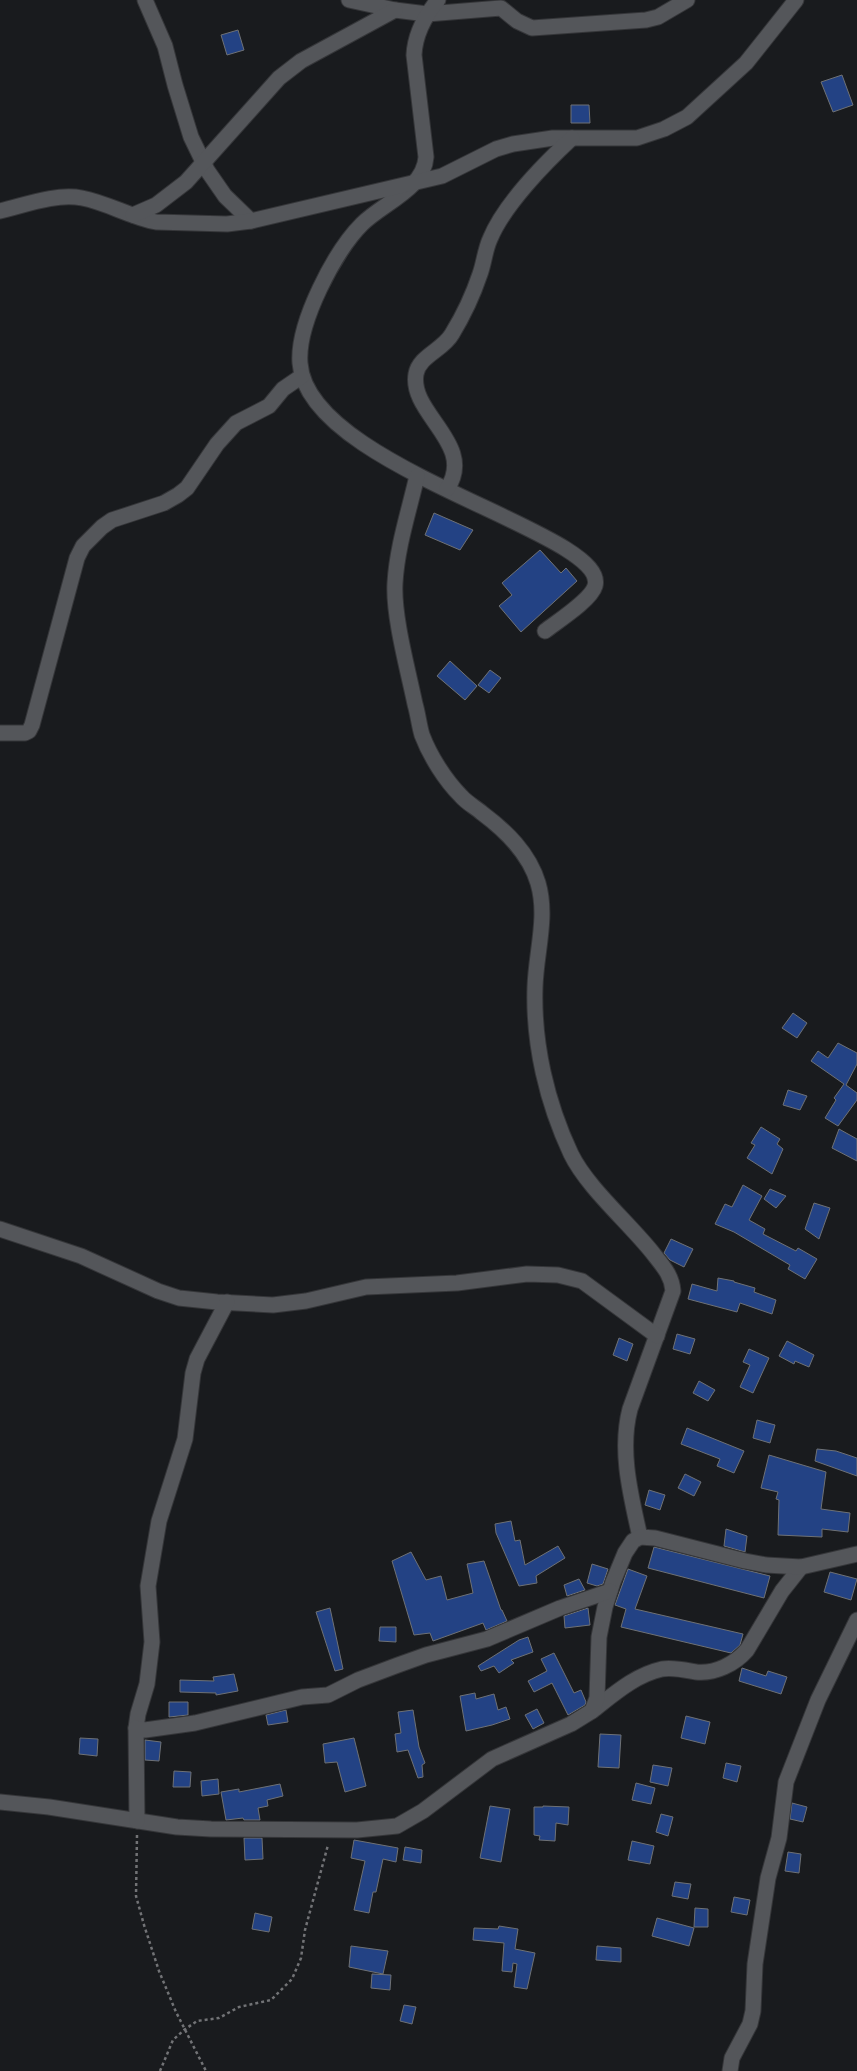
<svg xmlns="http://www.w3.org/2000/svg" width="857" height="2071" font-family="Figtree,sans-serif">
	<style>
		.building { fill: #234284; stroke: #6e7175 }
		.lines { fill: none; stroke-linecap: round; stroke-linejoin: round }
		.street-casing { stroke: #353639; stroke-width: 17 }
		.path { stroke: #727376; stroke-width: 2.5; stroke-dasharray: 3 3; stroke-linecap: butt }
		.street { stroke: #54565a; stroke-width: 15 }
	</style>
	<rect width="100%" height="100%" fill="#191b1e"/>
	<g class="building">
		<polygon points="238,30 244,50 227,55 221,35"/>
		<polygon points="842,75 853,105 833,112 821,82"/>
		<polygon points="571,105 589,105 590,123 571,123"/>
		<polygon points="434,513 473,530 460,550 425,535"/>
		<polygon points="540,550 561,573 566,568 577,581 521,632 499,606 512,595 502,583"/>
		<polygon points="450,661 477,686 465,700 437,676"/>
		<polygon points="490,670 501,678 489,693 478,685"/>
		<polygon points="793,1013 807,1023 797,1038 782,1028"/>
		<polygon points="838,1043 857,1053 857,1064 846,1085 857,1093 857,1100 838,1126 825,1118 836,1100 834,1098 844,1084 811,1061 818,1051 828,1058"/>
		<polygon points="788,1090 807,1096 800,1110 783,1105"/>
		<polygon points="761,1127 780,1139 777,1144 783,1149 772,1174 747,1158 755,1145 751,1143"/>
		<polygon points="839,1129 857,1139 857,1161 832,1148"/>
		<polygon points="743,1185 762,1196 749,1220 765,1229 763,1234 796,1251 798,1248 817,1259 805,1279 788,1269 790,1265 734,1232 715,1224 725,1204 732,1207"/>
		<polygon points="770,1189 786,1196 776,1208 764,1199"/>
		<polygon points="814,1203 830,1208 819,1239 805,1229"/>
		<polygon points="671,1239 693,1249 684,1267 670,1260 664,1253"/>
		<polygon points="718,1278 734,1281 734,1282 755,1288 754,1292 776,1300 772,1314 740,1303 737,1312 688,1299 692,1284 717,1291"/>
		<polygon points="677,1334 695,1339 690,1354 673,1349"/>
		<polygon points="619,1338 633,1344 627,1361 613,1355"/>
		<polygon points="787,1341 814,1355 809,1367 795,1361 794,1364 779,1356"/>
		<polygon points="749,1349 769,1358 753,1393 740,1387 750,1365 743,1362"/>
		<polygon points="699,1381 715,1390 708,1401 693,1393"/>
		<polygon points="757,1420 775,1425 770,1443 753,1438"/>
		<polygon points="687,1428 744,1451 734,1473 717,1466 720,1459 681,1444"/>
		<polygon points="817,1449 836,1451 857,1458 857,1476 815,1461"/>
		<polygon points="769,1455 826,1472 821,1509 850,1513 848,1532 822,1529 822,1537 778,1535 779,1500 776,1499 778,1492 761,1488"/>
		<polygon points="685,1474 701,1482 694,1496 678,1488"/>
		<polygon points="649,1490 665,1495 660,1510 645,1505"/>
		<polygon points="511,1521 515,1541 520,1540 525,1565 558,1546 565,1558 536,1576 537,1583 519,1586 496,1533 495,1524"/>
		<polygon points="726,1529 747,1536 745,1552 724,1546"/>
		<polygon points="654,1547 770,1576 764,1598 648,1568"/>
		<polygon points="411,1552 426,1580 441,1576 447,1600 473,1593 467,1564 484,1561 501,1610 502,1610 507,1621 486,1630 483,1623 433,1641 430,1633 414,1635 392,1561"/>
		<polygon points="592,1564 608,1569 603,1584 597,1586 587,1583"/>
		<polygon points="628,1569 647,1576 635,1609 743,1634 740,1645 731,1653 621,1627 626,1609 615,1605"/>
		<polygon points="830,1572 857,1579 851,1600 824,1592"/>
		<polygon points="579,1579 585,1590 567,1596 564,1585"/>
		<polygon points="330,1608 343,1669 335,1671 316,1612"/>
		<polygon points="588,1608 590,1625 565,1628 564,1616"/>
		<polygon points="380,1627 396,1627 396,1642 379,1641"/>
		<polygon points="528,1637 533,1652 511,1660 514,1663 499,1673 494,1666 481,1671 478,1666 519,1640"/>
		<polygon points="554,1653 574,1693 581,1690 586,1702 585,1705 568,1715 552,1683 534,1692 528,1681 547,1671 541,1659"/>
		<polygon points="742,1668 766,1676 768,1671 787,1677 781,1694 739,1681"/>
		<polygon points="234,1674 238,1691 216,1695 216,1693 180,1692 180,1680 214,1681 213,1677"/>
		<polygon points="475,1693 476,1699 494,1694 498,1710 506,1707 510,1719 492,1725 466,1731 460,1696"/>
		<polygon points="169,1702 188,1702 188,1715 169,1717"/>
		<polygon points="537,1709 544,1723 533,1729 525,1715"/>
		<polygon points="286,1710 288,1722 268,1725 266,1715"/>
		<polygon points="413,1710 419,1747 425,1763 422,1765 423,1777 418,1778 408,1750 397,1752 395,1734 401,1733 398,1712"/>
		<polygon points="686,1716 710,1722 705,1744 681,1738"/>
		<polygon points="600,1734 621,1735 619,1768 598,1767"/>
		<polygon points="80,1738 98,1739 97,1756 79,1754"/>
		<polygon points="354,1738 366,1786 345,1792 337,1762 325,1763 323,1744"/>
		<polygon points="145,1740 161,1742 159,1761 145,1760"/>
		<polygon points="726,1763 741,1766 737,1782 723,1778"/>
		<polygon points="653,1765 672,1768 668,1786 650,1782"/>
		<polygon points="174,1771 191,1772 190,1787 173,1787"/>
		<polygon points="218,1779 219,1794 202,1796 201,1781"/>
		<polygon points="636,1783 655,1788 651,1804 632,1800"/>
		<polygon points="280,1784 283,1796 267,1800 268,1806 258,1808 260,1820 244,1820 243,1818 226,1820 221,1792 239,1789 239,1792"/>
		<polygon points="792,1803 807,1807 803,1822 790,1819"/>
		<polygon points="490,1806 510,1809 501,1862 480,1858"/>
		<polygon points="543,1806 569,1807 568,1825 556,1823 555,1841 539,1840 540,1836 534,1835 534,1807 543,1807"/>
		<polygon points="661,1814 673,1817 668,1836 656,1832"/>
		<polygon points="244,1838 262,1838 263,1859 245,1860"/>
		<polygon points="354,1840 398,1848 396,1862 383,1859 376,1892 373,1892 369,1913 354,1910 365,1861 351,1858"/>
		<polygon points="632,1841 654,1846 650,1864 628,1860"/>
		<polygon points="405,1847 422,1850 421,1863 403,1860"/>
		<polygon points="788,1852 801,1854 799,1873 785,1871"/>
		<polygon points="675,1882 691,1884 688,1899 672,1896"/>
		<polygon points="734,1897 750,1900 747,1915 731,1912"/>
		<polygon points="695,1908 708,1909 708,1927 694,1927"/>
		<polygon points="255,1913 272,1917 269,1932 252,1929"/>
		<polygon points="657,1918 694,1928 689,1946 652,1936"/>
		<polygon points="499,1926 518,1929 515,1949 535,1953 527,1989 514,1987 517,1964 513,1963 512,1972 502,1971 504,1943 473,1940 474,1928 498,1929"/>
		<polygon points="351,1946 388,1951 383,1974 349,1967"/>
		<polygon points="597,1946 621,1948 621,1962 596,1960"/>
		<polygon points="372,1974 391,1975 390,1990 371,1988"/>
		<polygon points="404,2005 416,2007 412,2024 400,2021"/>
	</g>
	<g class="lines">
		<g class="street-casing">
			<g id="street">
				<polyline points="145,0 165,46 175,85 191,137 207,170 225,196 251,221"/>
				<polyline points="349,0 395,10 427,14 501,8 517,21 532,28 646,20 658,17 687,0"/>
				<path d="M438,0c-14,17 -23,34 -24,55l12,102c-2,32 -43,46 -64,67 -27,27 -65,99 -62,139 7,106 310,169 295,223 -4,14 -37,35 -50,45"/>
				<path d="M0,211c25,-6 56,-18 82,-13 26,5 48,19 74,24l71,2 24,-3 191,-45 54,-27 17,-5 40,-6h84l27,-9 23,-12 59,-54 50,-63"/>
				<polyline points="133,215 156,205 186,182 279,78 301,61 395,10"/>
				<path d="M417,476c-8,35 -20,71 -22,107 -2,33 13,87 20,121 3,10 4,21 7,31 8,21 23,45 39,61 6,7 14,11 21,17 24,18 47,40 56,70 10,34 -2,69 -3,104 -2,57 12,116 36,167 16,33 57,68 81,98 10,13 20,23 21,39l-43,118c-11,42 1,87 10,128"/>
				<path d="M447,489c30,-45 -38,-75 -31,-115 3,-18 27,-24 36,-40 11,-18 21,-39 28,-60 4,-11 5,-24 10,-35 14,-34 55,-76 82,-101"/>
				<polyline points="0,733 25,733 29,731 32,725 77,558 83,546 102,527 112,520 164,503 178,495 187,488 217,444 236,423 269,406 283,389 302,376"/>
				<polyline points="0,1229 81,1256 158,1291 179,1298 217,1302 273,1305 306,1301 366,1287 457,1283 527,1274 558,1275 582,1281 657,1336"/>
				<path d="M592,1711c22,-17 43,-36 70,-42 11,-2 23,1 34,3 19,2 39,-8 51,-22l35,-59 19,-24"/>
				<polyline points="136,1728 138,1714 147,1684 152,1642 148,1586 159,1521 185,1439 193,1373 197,1359 227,1302"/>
				<polyline points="0,1802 49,1807 177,1827 211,1829 357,1830 397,1826 423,1811 492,1759 571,1724 592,1711 597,1698 599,1637 605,1607 613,1582 625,1553 633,1541 640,1537 655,1538 745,1561 766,1565 801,1567 857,1554"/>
				<polyline points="137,1821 136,1728 145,1730 195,1723 302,1697 328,1695 358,1680 398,1665 426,1655 487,1639 560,1608 610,1591"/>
				<polyline points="730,2071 732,2058 750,2024 753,2011 755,1964 768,1878 779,1838 786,1782 818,1700 857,1620"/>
			</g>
		</g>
		<g class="path">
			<polyline points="137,1835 136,1896 144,1925 159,1971 176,2012 206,2071"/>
			<polyline points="160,2071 173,2040 184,2030 197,2021 219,2018 239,2007 271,2000 292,1979 301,1958 305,1930 328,1845"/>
		</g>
		<use href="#street" class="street"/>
	</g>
</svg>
